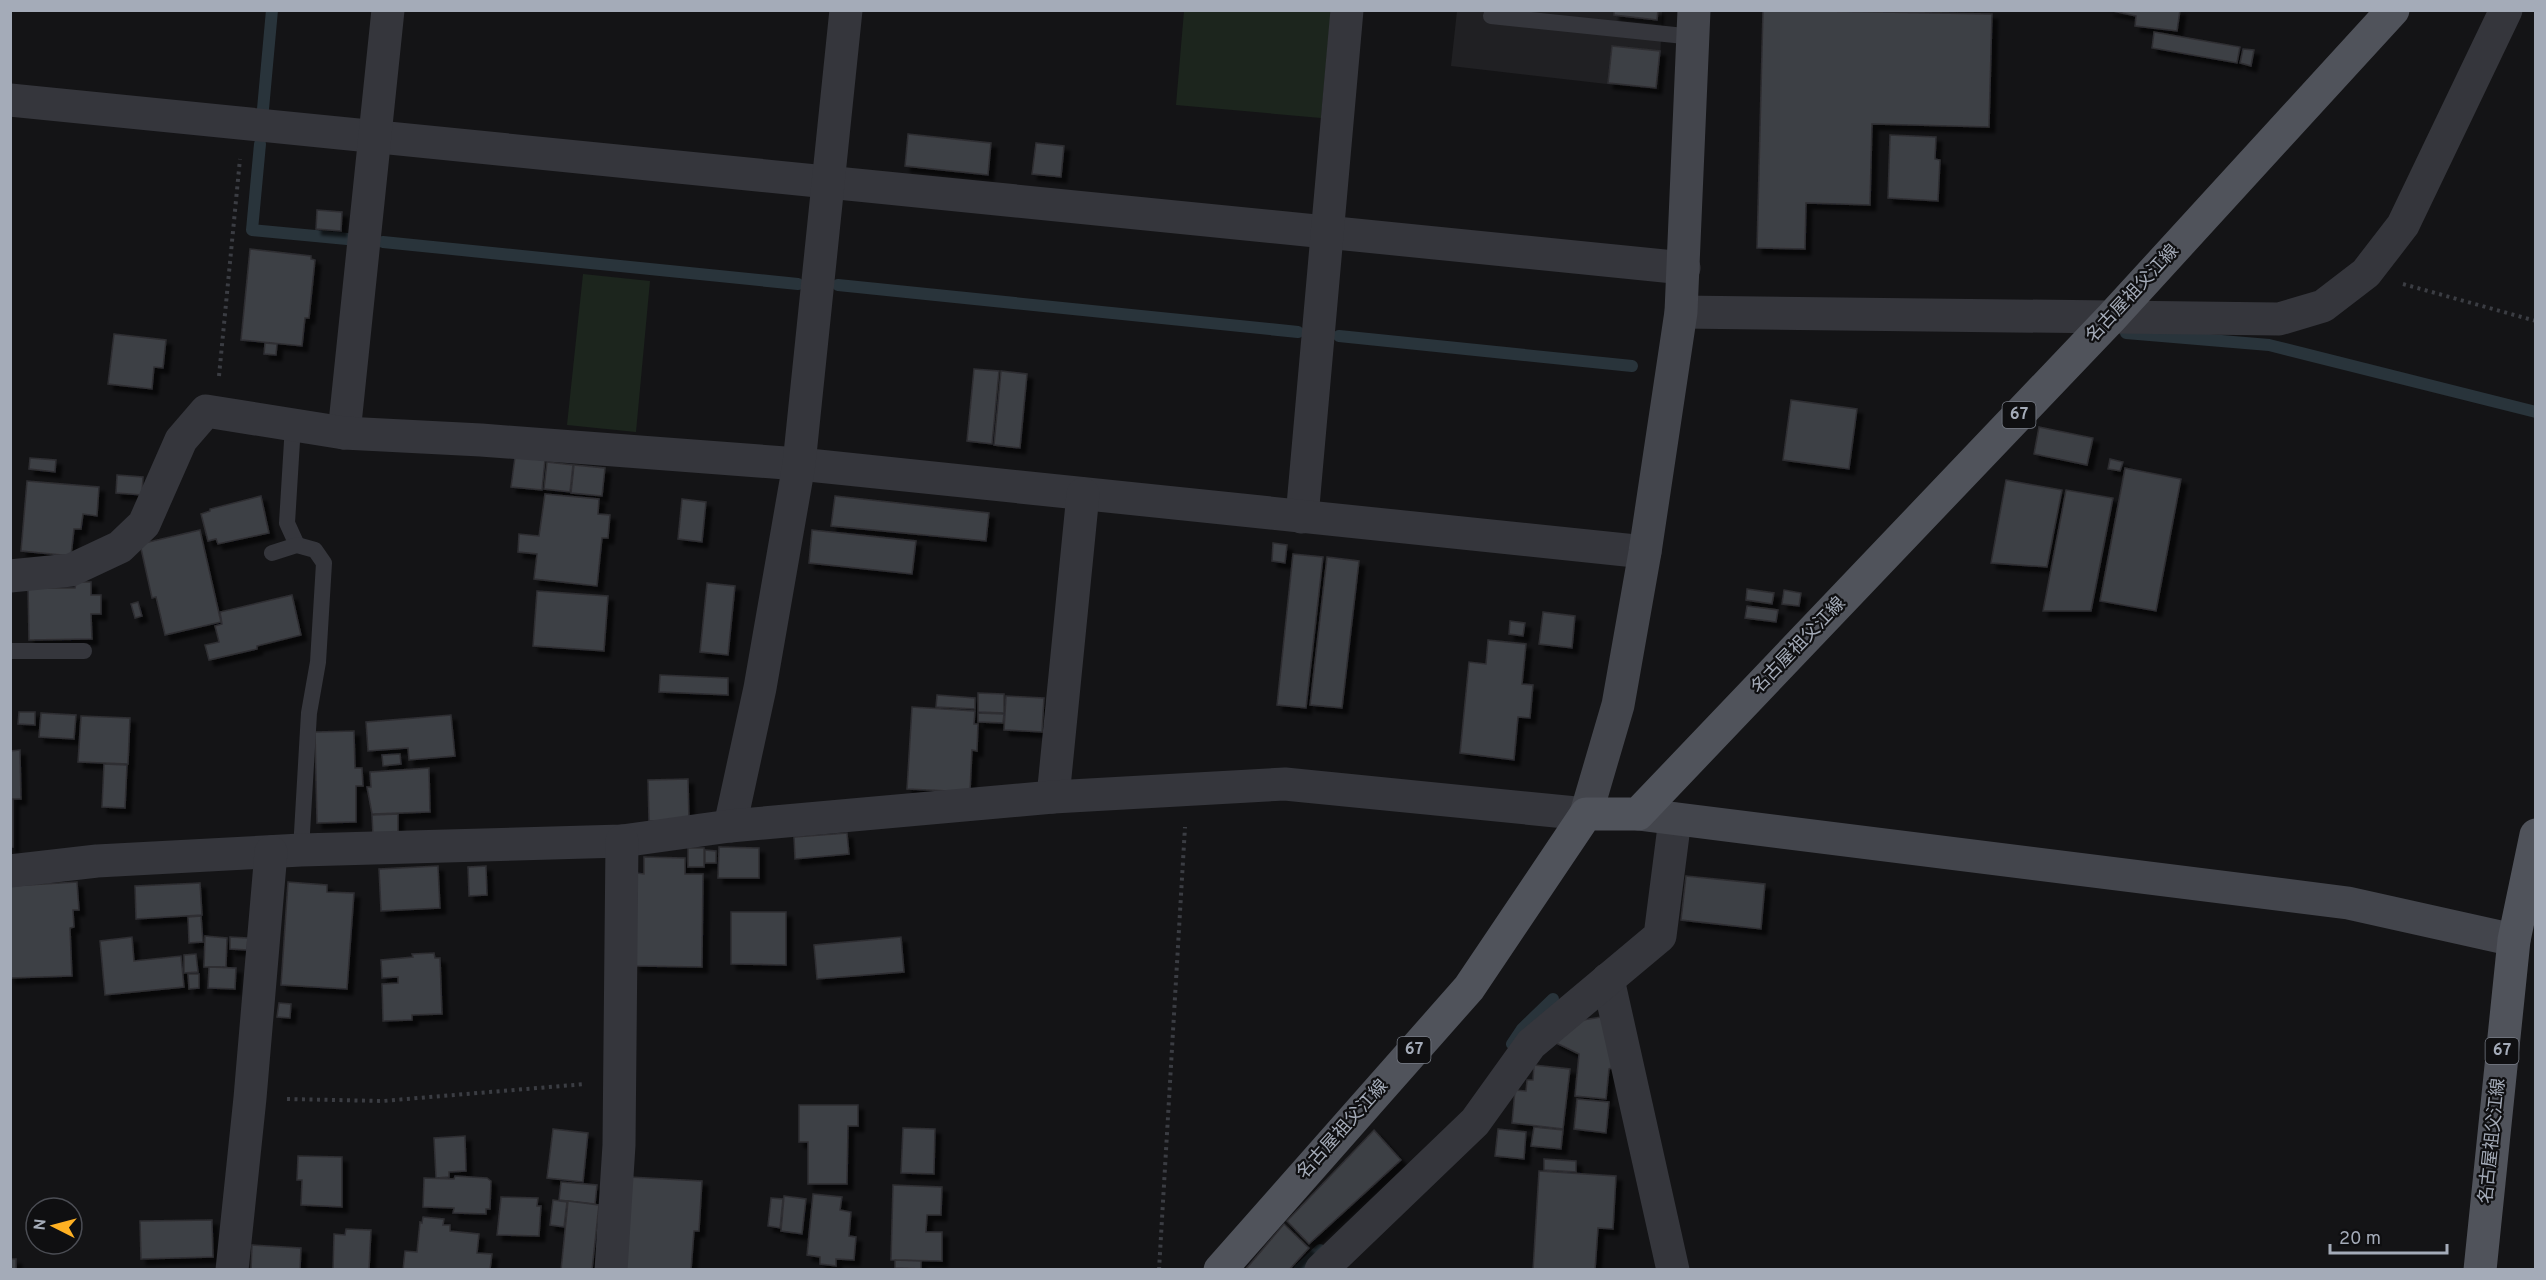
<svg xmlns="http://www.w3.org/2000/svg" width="2546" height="1280" font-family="Overpass,'Noto Sans JP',sans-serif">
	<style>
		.built { fill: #202023 }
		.green { fill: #1c251d }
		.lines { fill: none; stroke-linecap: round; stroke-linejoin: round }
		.stream { stroke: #29343b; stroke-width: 12 }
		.building { fill: #3e3f44; stroke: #2e2e32; stroke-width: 1.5; filter: url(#shadow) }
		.path { stroke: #3b3d43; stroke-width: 4; stroke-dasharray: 3 4.5; stroke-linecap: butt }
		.lane { stroke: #35363c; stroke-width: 16 }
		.street { stroke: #35363c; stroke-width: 33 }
		.secondary { stroke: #43454c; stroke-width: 33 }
		.primary { stroke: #50535b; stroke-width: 33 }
		.labels { text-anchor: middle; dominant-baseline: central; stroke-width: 4.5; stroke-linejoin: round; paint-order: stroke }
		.shield { fill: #0f0f11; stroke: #777c86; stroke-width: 1.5 }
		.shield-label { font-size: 16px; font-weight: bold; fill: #a4abb8 }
		.street-label { font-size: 18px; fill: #a4abb8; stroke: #0f0f11 }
	</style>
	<defs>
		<filter id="shadow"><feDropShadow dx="5.5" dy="5.5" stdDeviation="1.5" flood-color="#0009"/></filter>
	</defs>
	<rect width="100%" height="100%" fill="#141416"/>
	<polygon class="built" points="1457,11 1662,11 1659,90 1451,66"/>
	<g class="green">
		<polygon points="1184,11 1331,11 1321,118 1176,105"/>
		<polygon points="583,274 650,281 636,432 567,425"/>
	</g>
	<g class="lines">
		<g class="stream">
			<polyline points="263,109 272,10"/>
			<polyline points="260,144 252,230 347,239"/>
			<polyline points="383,242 798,284"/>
			<polyline points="838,285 1298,332"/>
			<polyline points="2126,333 2269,345 2536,412"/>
			<polyline points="1339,336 1632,366"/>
			<polyline points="1512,1044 1522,1029 1553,999"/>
			<polyline points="1299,1270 1320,1250"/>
		</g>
	</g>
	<g class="building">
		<polygon points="1614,10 1658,10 1657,20 1614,15"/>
		<polygon points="1763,10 1992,14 1989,127 1872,124 1870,205 1806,203 1805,249 1757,248"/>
		<polygon points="2108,10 2180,10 2177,31 2135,26 2136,16"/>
		<polygon points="2154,32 2240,47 2237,63 2152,48"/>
		<polygon points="1612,46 1660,51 1656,88 1608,83"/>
		<polygon points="2243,49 2254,50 2251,66 2240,63"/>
		<polygon points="908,134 991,143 988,175 905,166"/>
		<polygon points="1890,135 1936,137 1935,159 1940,160 1938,201 1888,198"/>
		<polygon points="1036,143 1064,146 1061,177 1032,174"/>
		<polygon points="317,210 342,212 341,231 316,229"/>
		<polygon points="250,249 311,256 311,259 315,260 309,318 305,318 302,346 241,340"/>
		<polygon points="114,334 166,340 163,368 154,367 152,389 108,384"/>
		<polygon points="265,343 277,344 276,355 264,354"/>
		<polygon points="974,369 999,371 992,444 967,441"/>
		<polygon points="1001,371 1027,374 1020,448 994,445"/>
		<polygon points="1791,400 1857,409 1849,469 1783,460"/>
		<polygon points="2039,427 2093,438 2087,465 2034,454"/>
		<polygon points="515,457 545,460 542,490 511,487"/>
		<polygon points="30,458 56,460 55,472 29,469"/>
		<polygon points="2110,459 2123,462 2120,471 2108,469"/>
		<polygon points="547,462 573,465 570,492 544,489"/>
		<polygon points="574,465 605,468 602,496 571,493"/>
		<polygon points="2125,468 2181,479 2156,611 2100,601"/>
		<polygon points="117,475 143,477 142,495 116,493"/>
		<polygon points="2006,480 2062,490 2047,567 1991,563"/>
		<polygon points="27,481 99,487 97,516 83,514 81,529 74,529 71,556 21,551"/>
		<polygon points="2066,490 2113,498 2091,611 2043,611"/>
		<polygon points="545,494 599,499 598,514 610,515 608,538 602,538 597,586 534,579 537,554 518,552 519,534 539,536"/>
		<polygon points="261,496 269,533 218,544 216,539 208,541 201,514 210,511 210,509"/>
		<polygon points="835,496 989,513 986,541 831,526"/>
		<polygon points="682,499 706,502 702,542 678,539"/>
		<polygon points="200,530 221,622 165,635 156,597 152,598 140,544"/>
		<polygon points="812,530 916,541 912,574 809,563"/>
		<polygon points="1273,543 1287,545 1285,563 1272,561"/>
		<polygon points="1293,554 1323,557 1306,708 1277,705"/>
		<polygon points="1327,557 1359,561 1342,708 1310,705"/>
		<polygon points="76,582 91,582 91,595 101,595 101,614 91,614 92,639 29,640 28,588 75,588"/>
		<polygon points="707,583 735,586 728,655 700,652"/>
		<polygon points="1747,589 1774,593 1772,604 1746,600"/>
		<polygon points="1784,590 1801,593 1799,606 1782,604"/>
		<polygon points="537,591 608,596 604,651 533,646"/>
		<polygon points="292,595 301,635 257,646 257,649 209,660 205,645 219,642 215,626 222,624 220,612"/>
		<polygon points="138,602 142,616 135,618 131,604"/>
		<polygon points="1747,606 1778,610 1776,622 1745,618"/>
		<polygon points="1543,612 1575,616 1572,648 1539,644"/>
		<polygon points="1510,621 1525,623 1523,636 1509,634"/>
		<polygon points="1488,640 1526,644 1522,684 1533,685 1530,718 1518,717 1514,760 1460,753 1469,662 1486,664"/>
		<polygon points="660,675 728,678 728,695 659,692"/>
		<polygon points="978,693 1004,694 1004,713 978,712"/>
		<polygon points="937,695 975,698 975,709 936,707"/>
		<polygon points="1006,696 1044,698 1042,732 1004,730"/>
		<polygon points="912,707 975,711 974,724 978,724 977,751 972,750 970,792 907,789"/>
		<polygon points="19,712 35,712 35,725 18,724"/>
		<polygon points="41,713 76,715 74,739 39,737"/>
		<polygon points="978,713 1004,714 1003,723 978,722"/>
		<polygon points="451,715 455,756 409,760 408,748 368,751 366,722"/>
		<polygon points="81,716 130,718 128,764 78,762"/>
		<polygon points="354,731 355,768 362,768 363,786 356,786 356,822 317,823 315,732"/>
		<polygon points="20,750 21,799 13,799 13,847 10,847 10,751"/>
		<polygon points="400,754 401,764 383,766 382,755"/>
		<polygon points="104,764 127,765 125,808 102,807"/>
		<polygon points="429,768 430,812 372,814 367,787 371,787 370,772"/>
		<polygon points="688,779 689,821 649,821 648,780"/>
		<polygon points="398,814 398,834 373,836 372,815"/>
		<polygon points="847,833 849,854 795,859 794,837"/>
		<polygon points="719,847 759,848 759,878 718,878"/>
		<rect x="688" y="848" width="16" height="19"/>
		<polygon points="705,850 716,851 716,863 705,863"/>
		<polygon points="644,857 685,858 685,874 703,874 702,967 635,966 637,873 644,874"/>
		<polygon points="438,866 440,908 381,911 379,869"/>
		<polygon points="486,866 487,895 469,896 468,867"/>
		<polygon points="1686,876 1765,884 1761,929 1681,920"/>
		<polygon points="77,882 79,910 73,910 74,927 70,928 72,976 10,978 10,886"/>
		<polygon points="288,882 327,885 327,892 354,893 347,989 281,985"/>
		<polygon points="200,883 202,915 136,919 135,886"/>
		<polygon points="731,912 786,912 786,965 731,964"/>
		<polygon points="201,916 203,942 189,943 188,917"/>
		<polygon points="205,936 227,938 226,967 204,967"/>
		<polygon points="132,937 134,961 181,956 184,987 105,995 100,941"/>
		<polygon points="230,937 248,938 247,950 230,949"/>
		<polygon points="901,937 904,972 817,979 814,945"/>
		<polygon points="434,953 435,958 440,958 442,1014 412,1015 412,1020 383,1021 382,984 398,983 398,977 382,978 381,960 413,957 412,954"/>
		<polygon points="196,954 198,972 184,973 184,955"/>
		<polygon points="209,967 236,968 235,989 208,988"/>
		<polygon points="188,974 199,974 199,988 189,989"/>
		<polygon points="279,1003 291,1004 290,1018 277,1017"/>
		<polygon points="1607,1016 1617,1066 1609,1069 1606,1099 1575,1096 1579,1054 1554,1042 1577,1021"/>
		<polygon points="1534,1065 1570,1069 1563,1129 1512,1123 1515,1090 1526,1091 1527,1080 1533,1080"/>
		<polygon points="1577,1099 1609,1102 1606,1133 1574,1129"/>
		<polygon points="799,1105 858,1105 858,1126 848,1126 847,1184 808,1184 808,1142 799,1142"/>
		<polygon points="1534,1127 1563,1130 1561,1149 1531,1146"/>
		<polygon points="903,1128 935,1129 934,1174 901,1173"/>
		<polygon points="553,1129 588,1133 583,1182 547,1178"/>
		<polygon points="1498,1129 1526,1132 1524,1159 1495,1156"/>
		<polygon points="1374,1130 1401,1160 1309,1244 1287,1221"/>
		<polygon points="465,1136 466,1171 449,1172 449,1177 436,1178 434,1138"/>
		<polygon points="298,1156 342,1157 342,1207 301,1205 302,1180 297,1180"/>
		<polygon points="1544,1159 1576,1161 1576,1172 1544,1170"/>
		<polygon points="1539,1171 1616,1176 1613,1229 1598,1228 1595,1270 1533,1270"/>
		<polygon points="455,1176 487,1178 491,1181 490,1209 486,1209 486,1214 453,1213 454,1208 423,1207 424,1178 454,1179"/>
		<polygon points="630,1177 702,1181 699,1231 694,1231 691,1270 625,1270"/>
		<polygon points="561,1182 597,1185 595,1204 559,1200"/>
		<polygon points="893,1185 942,1187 941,1215 927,1215 926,1232 942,1232 942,1261 891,1260"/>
		<polygon points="813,1194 842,1197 840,1210 851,1212 849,1236 856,1237 854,1260 836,1259 836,1266 820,1264 820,1257 807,1255"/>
		<polygon points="784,1196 806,1199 802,1234 781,1231"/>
		<polygon points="501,1197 538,1198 537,1206 541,1206 539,1236 497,1235"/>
		<polygon points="771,1198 783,1199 780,1228 768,1226"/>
		<polygon points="553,1200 567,1202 564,1227 550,1225"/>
		<polygon points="568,1201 599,1205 592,1270 561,1270"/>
		<polygon points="423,1217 444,1219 443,1225 450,1225 450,1231 479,1234 477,1253 492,1254 490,1270 403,1270 405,1251 417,1252 420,1222 422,1223"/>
		<polygon points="212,1220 213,1257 141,1259 140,1221"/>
		<polygon points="1284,1224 1309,1248 1289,1270 1245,1270"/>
		<polygon points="346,1229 371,1230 369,1270 333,1270 334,1234 345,1235"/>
		<polygon points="252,1245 301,1248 300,1270 251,1270"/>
		<rect x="10" y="1259" width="6" height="11"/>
		<polygon points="895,1260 921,1261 921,1269 895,1268"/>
	</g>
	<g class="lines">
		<g class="path">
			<polyline points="2403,284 2536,321"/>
			<polyline points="219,376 240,159"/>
			<polyline points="287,1099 383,1101 585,1084"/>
			<polyline points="1159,1270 1185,827"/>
		</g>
		<g class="lane">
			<polyline points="1491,16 1694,37"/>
			<polyline points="293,425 287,523 297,545"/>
			<polyline points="272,553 297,545 315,550 324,563 318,662 309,713 301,850"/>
			<polyline points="10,651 84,651"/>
		</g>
		<g class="street">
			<polyline points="10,100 1684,268"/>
			<polyline points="1681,312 2279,319 2323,306 2366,273 2403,225 2506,10"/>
			<polyline points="344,433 388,10"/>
			<polyline points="1302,517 1347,10"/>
			<polyline points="10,576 71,570 120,547 144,524 181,440 206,411 344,433 481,440 799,464 1645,552"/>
			<polyline points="1053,797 1083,494"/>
			<polyline points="730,826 760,688 799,464 846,10"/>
			<polyline points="10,871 97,861 301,850 622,841 730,826 1053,797 1285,784 1586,814"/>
			<polyline points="1608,979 1673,1270"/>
			<polyline points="232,1270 250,1098 271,852"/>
			<polyline points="611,1270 619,1145 622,841"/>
			<polyline points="1321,1270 1475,1122 1531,1044 1660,936 1675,819"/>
		</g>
		<g class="secondary">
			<polyline points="1586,814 1618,705 1645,552 1681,312 1694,10"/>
			<polyline points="1638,814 2348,903 2514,940"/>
		</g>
		<g class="primary">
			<polyline points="1220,1270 1469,988 1586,814 1638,814 2111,318 2393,10"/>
			<polyline points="2480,1270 2514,940 2536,835"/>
		</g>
	</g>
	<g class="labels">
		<g class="shield">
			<rect x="2002.5" y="402" width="33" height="26" rx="4.5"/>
			<rect x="1397.5" y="1037" width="33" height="26" rx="4.5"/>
			<rect x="2485.5" y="1038" width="33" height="26" rx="4.5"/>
		</g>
		<g class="shield-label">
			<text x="2019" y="415">67</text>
			<text x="1414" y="1050">67</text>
			<text x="2502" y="1051">67</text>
		</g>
		<g class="street-label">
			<text transform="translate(2133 294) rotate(-47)">名古屋祖父江線</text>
			<text transform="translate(1799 646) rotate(-46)">名古屋祖父江線</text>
			<text transform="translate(1343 1130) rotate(-48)">名古屋祖父江線</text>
			<text transform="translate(2493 1141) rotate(-84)">名古屋祖父江線</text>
		</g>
	</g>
	<rect width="2546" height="1280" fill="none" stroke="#a4abb8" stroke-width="24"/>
	<g transform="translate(54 1226) rotate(276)"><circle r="28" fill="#0f0f11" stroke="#4b4d54" stroke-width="1.5"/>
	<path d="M0-4.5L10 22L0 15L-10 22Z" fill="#ffb123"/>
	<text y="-9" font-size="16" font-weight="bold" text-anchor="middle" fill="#a4abb8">N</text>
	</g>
	<path d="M2330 1244v9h117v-9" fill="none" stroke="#a4abb8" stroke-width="3"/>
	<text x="2339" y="1244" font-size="18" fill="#a4abb8" stroke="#0f0f11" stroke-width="4.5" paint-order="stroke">20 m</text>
</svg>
